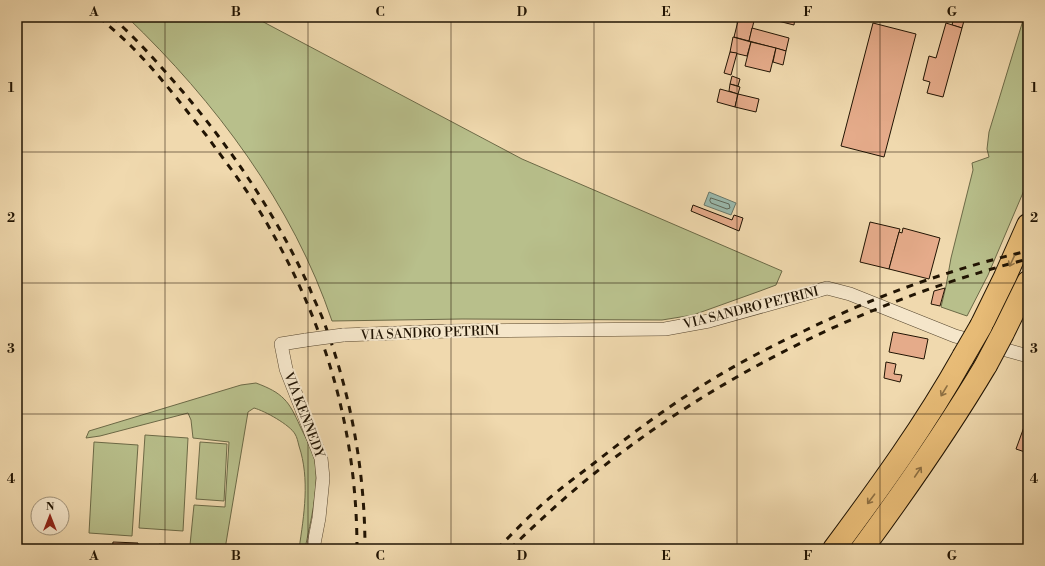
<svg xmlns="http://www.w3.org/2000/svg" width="1045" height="566" font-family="'Libre Bodoni',serif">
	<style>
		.green { fill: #b8bf8b; stroke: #6c6a47 }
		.water { fill: #9abaae; stroke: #6a786a }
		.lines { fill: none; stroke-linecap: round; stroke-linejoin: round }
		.shore { stroke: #5e6758; stroke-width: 1 }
		.building { fill: #e5ab8a; stroke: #211403 }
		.street-casing { stroke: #55452e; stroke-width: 14 }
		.highway-casing { stroke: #211403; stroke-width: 24 }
		.street { stroke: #f5e6ca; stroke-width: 13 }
		.highway { stroke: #e8bc77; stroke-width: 22 }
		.rail { stroke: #211403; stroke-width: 3; stroke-dasharray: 7 7; stroke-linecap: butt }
		.street-bridge-casing { stroke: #55452e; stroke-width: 14; stroke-linecap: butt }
		.highway-bridge-casing { stroke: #211403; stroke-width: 24; stroke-linecap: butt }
		.street-bridge { stroke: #f5e6ca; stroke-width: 13 }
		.highway-bridge { stroke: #e8bc77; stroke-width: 22 }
		.oneway { stroke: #8e7043 }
		.grid { fill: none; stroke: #211403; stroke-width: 1; stroke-opacity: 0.55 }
		.labels { text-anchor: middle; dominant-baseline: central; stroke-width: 4; stroke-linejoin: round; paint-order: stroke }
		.street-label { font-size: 13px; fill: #211403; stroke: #f5e6ca }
		.neatline { fill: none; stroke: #211403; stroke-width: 1.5 }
		.grid-label { font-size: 13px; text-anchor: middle; font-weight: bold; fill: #211403 }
	</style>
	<rect width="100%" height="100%" fill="#f0d9ae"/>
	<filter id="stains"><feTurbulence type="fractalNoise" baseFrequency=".005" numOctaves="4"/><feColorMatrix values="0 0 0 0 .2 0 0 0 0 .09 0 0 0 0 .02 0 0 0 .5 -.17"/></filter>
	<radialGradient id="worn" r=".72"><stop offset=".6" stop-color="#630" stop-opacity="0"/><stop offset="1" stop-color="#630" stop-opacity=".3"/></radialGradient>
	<g class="green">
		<path d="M127,17h127l268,142 260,112 -6,14 -16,6 -67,24 -31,5 -200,-1 -130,2c-39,-116 -117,-220 -205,-304z"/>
		<polygon points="1024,17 1028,17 1028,181 988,275 967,316 941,307 946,286 951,258 973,170 972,163 989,157 987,149 989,132"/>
		<path d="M256,383c27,10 33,18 44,43 4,9 10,19 13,28 9,25 -3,69 -8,95h-6c5,-34 11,-70 0,-103 -1,-4 -2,-9 -4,-12 -5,-9 -30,-23 -41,-26l-6,4 -23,137h-66v-5l31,1 4,-40 31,2 4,-65 -36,-4 -2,-18 -3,-7 -88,23 -14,2 3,-7 152,-46z"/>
		<polygon points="145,435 188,438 183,531 139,528"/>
		<polygon points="94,442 138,445 132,536 89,533"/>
		<polygon points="200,442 227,444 224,501 196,499"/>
	</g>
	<polygon class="water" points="709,192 736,203 731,215 704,205"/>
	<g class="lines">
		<polygon class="shore" points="711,198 729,204 730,208 727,209 711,203 710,201"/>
	</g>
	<g class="building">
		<polygon points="739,17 755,17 749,41 734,37"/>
		<polygon points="774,17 795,17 794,25 774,20"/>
		<polygon points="954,17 965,17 962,28 952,25"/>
		<polygon points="873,23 916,34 884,157 841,146"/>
		<polygon points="946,23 962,28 943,97 927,93 930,82 923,80 929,56 936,58"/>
		<polygon points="752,28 789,38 786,51 749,41"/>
		<polygon points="733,37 751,42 747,56 730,52"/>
		<polygon points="751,42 776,48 770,72 745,66"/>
		<polygon points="776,48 786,51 783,65 773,62"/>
		<polygon points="730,52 737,53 731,75 724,73"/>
		<polygon points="732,76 740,79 738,86 730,84"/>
		<polygon points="730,84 740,87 738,94 729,91"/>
		<polygon points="720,89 738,94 735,107 717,102"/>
		<polygon points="738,94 759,99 756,112 735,107"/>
		<polygon points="693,205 732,220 734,215 743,218 739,231 691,211"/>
		<polygon points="870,222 900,229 889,269 860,262"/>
		<polygon points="903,228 940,238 929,279 889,269 899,232 902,233"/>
		<polygon points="945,288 940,306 931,304 934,291"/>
		<polygon points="893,332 928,339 924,359 889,352"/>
		<polygon points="886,362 896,364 894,374 902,375 900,382 884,378"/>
		<polygon points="1028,416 1028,453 1016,449"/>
		<polygon points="113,542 138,543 138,549 112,549"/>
	</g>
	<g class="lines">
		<g class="street-casing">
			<g id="street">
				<polyline points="343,335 449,331 665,329 709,321 827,288 850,294 955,336 1028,356"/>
				<polyline points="306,340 281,344 286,369 321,458 323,478 319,518 313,549"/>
			</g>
		</g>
		<g class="highway-casing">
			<g id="highway">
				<polyline points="981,326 1005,277 1028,225"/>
				<polyline points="1003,333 1028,282"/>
				<path d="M834,549c46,-62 91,-124 129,-192"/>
				<path d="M862,549c44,-60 86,-120 124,-184"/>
			</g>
		</g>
		<use href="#street" class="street"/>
		<use href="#highway" class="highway"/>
		<g class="rail">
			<path d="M99,17c11,10 22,19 32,29 27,27 51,59 75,89 16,22 33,44 48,67 67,107 103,220 103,347"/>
			<path d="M112,17c28,25 53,54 77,82 48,58 90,121 121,190 4,11 10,22 14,33 27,73 41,149 41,227"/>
			<path d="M497,549c16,-16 32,-33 49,-48 17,-15 37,-29 56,-44 32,-25 66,-50 101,-72 32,-20 66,-38 101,-54 72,-35 146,-62 224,-80"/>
			<path d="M510,549c29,-28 58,-55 90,-80 126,-99 273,-170 428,-210"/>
		</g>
		<g class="street-bridge-casing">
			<polyline id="street-bridge" points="306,340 343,335"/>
		</g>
		<g class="highway-bridge-casing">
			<g id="highway-bridge">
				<polyline points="963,357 981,326"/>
				<polyline points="986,365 1003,333"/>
			</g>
		</g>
		<use href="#street-bridge" class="street-bridge"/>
		<use href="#highway-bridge" class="highway-bridge"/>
	</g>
	<defs><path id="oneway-shaft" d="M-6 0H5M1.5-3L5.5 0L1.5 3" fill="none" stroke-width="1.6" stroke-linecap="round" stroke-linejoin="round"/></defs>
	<g class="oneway">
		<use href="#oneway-shaft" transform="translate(1012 261) rotate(115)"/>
		<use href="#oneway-shaft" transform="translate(944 391) rotate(121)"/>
		<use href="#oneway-shaft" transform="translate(918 472) rotate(-56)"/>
		<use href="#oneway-shaft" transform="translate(871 499) rotate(127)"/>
	</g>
	<path class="grid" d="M165,17v532M308,17v532M451,17v532M594,17v532M737,17v532M880,17v532M17,152h1011M17,283h1011M17,414h1011"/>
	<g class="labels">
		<g class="street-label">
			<text transform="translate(751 308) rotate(-14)">VIA SANDRO PETRINI</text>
			<text transform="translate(430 333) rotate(-2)">VIA SANDRO PETRINI</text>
			<text transform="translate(304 415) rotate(69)">VIA KENNEDY</text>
		</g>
	</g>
	<rect width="1045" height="566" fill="none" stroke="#f0d9ae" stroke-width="44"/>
	<g transform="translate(50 516)"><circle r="19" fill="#f5e6ca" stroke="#a0927a"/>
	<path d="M0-3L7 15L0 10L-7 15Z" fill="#8f2418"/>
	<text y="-6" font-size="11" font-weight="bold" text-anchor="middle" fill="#211403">N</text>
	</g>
	<rect x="22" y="22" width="1001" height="522" class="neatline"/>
	<g class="grid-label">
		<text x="94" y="16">A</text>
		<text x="236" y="16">B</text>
		<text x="380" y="16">C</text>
		<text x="522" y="16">D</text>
		<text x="666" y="16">E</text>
		<text x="808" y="16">F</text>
		<text x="952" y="16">G</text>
		<text x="11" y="92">1</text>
		<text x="1034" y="92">1</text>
		<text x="11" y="222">2</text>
		<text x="1034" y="222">2</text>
		<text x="11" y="353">3</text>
		<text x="1034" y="353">3</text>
		<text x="11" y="483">4</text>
		<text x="1034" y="483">4</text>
		<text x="94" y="560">A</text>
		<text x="236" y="560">B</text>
		<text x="380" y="560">C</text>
		<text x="522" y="560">D</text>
		<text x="666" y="560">E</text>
		<text x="808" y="560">F</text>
		<text x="952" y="560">G</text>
	</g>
	<rect width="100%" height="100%" filter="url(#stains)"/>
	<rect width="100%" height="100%" fill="url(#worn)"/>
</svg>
